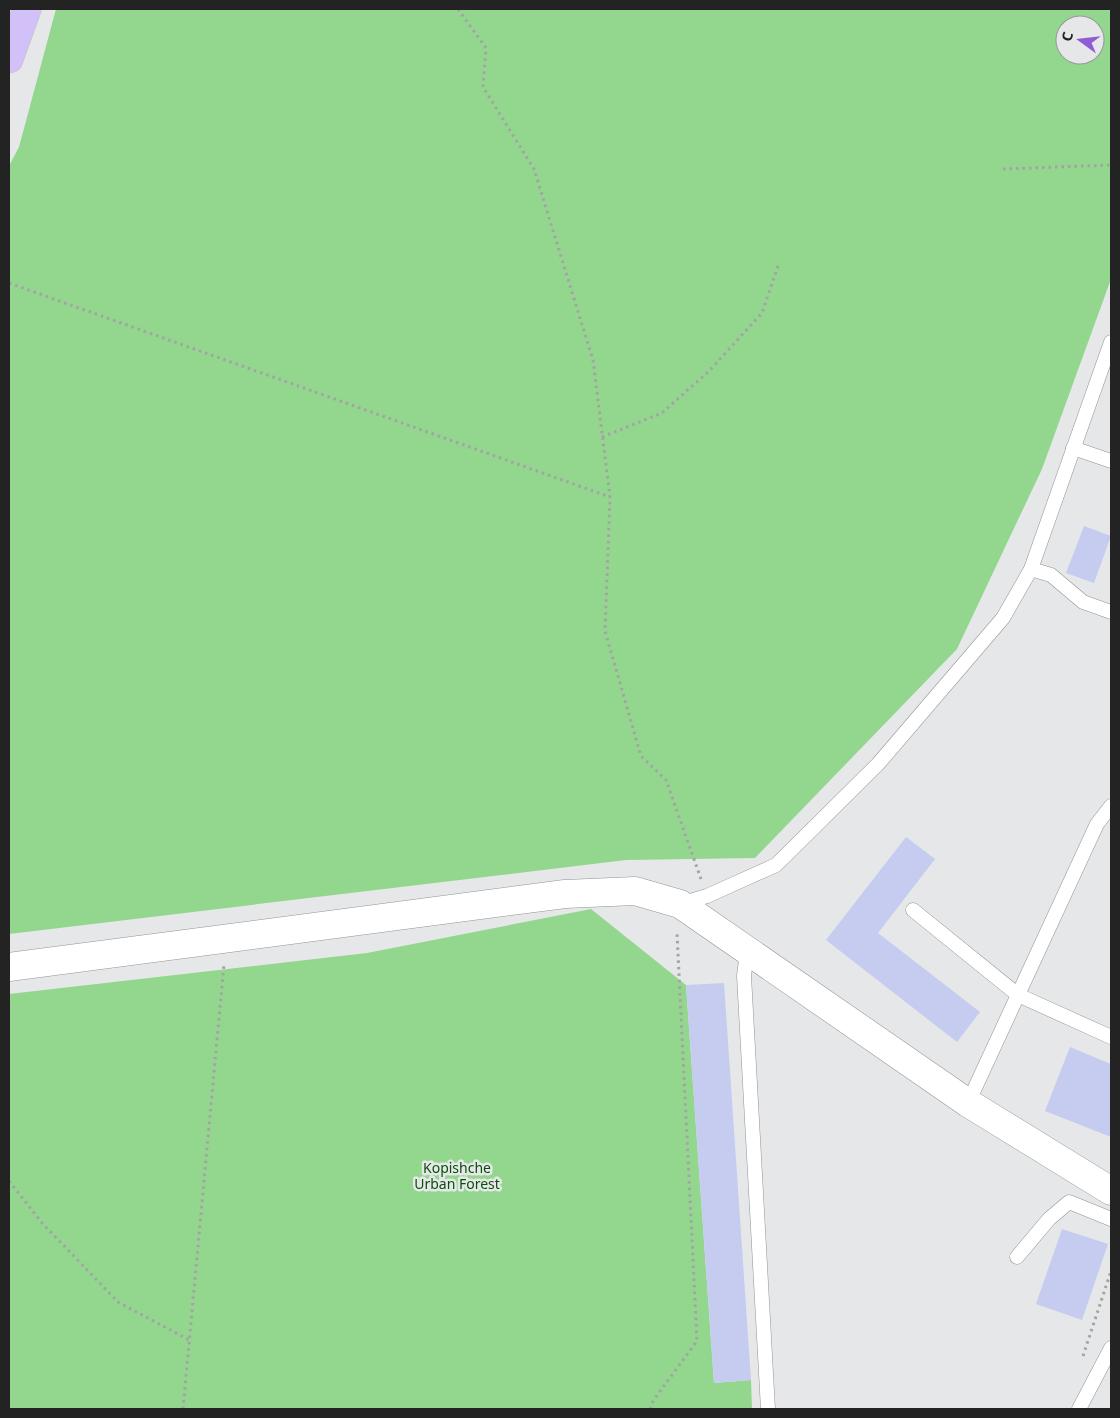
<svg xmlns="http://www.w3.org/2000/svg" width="1120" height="1418" font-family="'Noto Sans',sans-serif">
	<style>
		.green { fill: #93d78e; fill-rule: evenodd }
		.building { fill: #c6ccef }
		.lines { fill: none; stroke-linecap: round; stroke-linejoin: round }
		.lane-casing { stroke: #939395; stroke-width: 15 }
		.secondary-casing { stroke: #939395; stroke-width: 29 }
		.primary-casing { stroke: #c1c1c2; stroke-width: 29 }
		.path { stroke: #a3a3a5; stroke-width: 3; stroke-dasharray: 2.5 4; stroke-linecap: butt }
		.lane { stroke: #fff; stroke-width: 14 }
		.secondary { stroke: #fff; stroke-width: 28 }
		.primary { stroke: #d1c1f8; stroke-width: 28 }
		.labels { text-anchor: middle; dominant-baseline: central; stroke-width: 5; stroke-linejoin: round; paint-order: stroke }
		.park-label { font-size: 14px; fill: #075107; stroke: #e6e7e9 }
	</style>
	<rect width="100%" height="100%" fill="#e6e7e9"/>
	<g class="green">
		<path d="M56,9h1055v270l-69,190 -85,180 -202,209 -129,2 -617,74v-768l10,-19zM1065,25h30v30h-30z"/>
		<polygon points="591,909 686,985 714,1383 751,1380 752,1409 9,1409 9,994 367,953"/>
	</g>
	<g class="building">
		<polygon points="1084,526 1111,536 1094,583 1066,573"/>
		<polygon points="906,837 935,859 878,933 980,1012 957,1042 826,940"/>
		<polygon points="724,983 751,1380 714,1383 686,985"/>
		<polygon points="1070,1047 1111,1064 1111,1137 1045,1111"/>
		<polygon points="1062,1229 1108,1244 1082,1320 1036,1304"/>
	</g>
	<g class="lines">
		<g class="lane-casing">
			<g id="lane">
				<polyline points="1073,448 1111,461"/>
				<polyline points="1031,569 1051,575 1083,602 1111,612"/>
				<polyline points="680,904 707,896 776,865 878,764 1003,618 1031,569 1111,342"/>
				<polyline points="913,910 1018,995 1111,1037"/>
				<polyline points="747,951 744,976 768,1409"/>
				<polyline points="968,1103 1097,824 1111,806"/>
				<polyline points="1017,1257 1049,1219 1069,1202 1111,1219"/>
				<polyline points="1079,1409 1111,1348"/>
			</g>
		</g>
		<g class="secondary-casing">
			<polyline id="secondary" points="9,967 565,894 635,891 680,904 968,1103 1111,1191"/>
		</g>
		<g class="primary-casing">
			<polyline id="primary" points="9,59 27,9"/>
		</g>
		<g class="path">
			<polyline points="458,9 486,48 483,87 534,169 593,360 610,497 605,631 641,756 666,780 701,879"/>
			<polyline points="1003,169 1111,165"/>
			<polyline points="9,283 610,497"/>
			<polyline points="602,437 662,413 709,371 762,313 778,266"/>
			<polyline points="9,1181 42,1223 118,1302 189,1340"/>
			<polyline points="1083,1356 1111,1271"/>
			<polyline points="183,1409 224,964"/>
			<polyline points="650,1409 653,1401 697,1341 677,933"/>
		</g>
		<use href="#lane" class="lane"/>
		<use href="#secondary" class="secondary"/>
		<use href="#primary" class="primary"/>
	</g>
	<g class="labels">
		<g class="park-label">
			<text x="457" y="1167">Kopishche<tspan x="457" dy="16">Urban Forest</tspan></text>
		</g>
	</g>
	<rect width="1120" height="1418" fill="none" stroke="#232324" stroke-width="20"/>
	<g transform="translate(1080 40) rotate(285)"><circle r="24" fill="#e6e7e9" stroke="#98999a"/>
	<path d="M0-4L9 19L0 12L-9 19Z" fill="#905cd4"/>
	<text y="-8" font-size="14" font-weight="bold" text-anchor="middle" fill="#232324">С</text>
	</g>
</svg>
